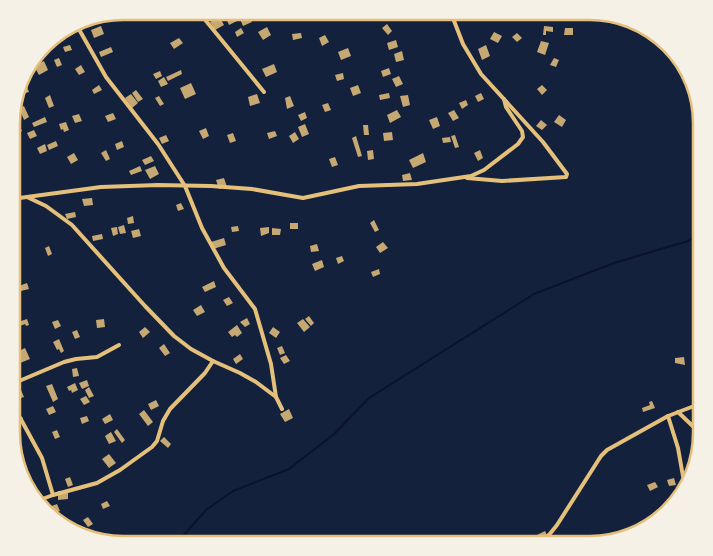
<svg xmlns="http://www.w3.org/2000/svg" width="713" height="556" font-family="'Noto Serif',serif">
	<style>
		.lines { fill: none; stroke-linecap: round; stroke-linejoin: round }
		.stream { stroke: #0b132b; stroke-width: 2 }
		.building { fill: #c6a872 }
		.minor { stroke: #e5c07b; stroke-width: 4 }
		.rim { fill: none; stroke: #e5c07b; stroke-width: 2.5 }
	</style>
	<rect width="100%" height="100%" fill="#14213d"/>
	<g class="lines">
		<polyline class="stream" points="175,545 206,510 233,491 289,469 333,435 369,398 534,294 614,263 688,241 702,231"/>
	</g>
	<g class="building">
		<polygon points="516,12 524,12 522,19 515,18"/>
		<polygon points="249,15 252,22 243,26 240,19"/>
		<polygon points="219,16 224,25 215,30 210,22"/>
		<polygon points="225,16 234,16 237,21 229,25"/>
		<polygon points="387,24 392,31 388,35 382,28"/>
		<polygon points="101,26 104,34 94,38 91,30"/>
		<polygon points="544,26 553,27 553,32 546,31 546,35 543,35"/>
		<polygon points="267,27 271,35 263,40 258,32"/>
		<polygon points="241,28 244,33 237,37 235,32"/>
		<polygon points="565,28 573,28 573,35 564,35"/>
		<polygon points="494,32 502,36 498,43 490,39"/>
		<polygon points="301,33 302,38 293,40 292,34"/>
		<polygon points="517,33 522,38 517,42 512,37"/>
		<polygon points="325,35 329,42 322,46 319,38"/>
		<polygon points="179,38 183,43 174,49 170,43"/>
		<polygon points="396,40 398,47 389,50 387,43"/>
		<polygon points="541,41 549,43 545,55 537,52"/>
		<polygon points="70,45 72,50 65,52 63,47"/>
		<polygon points="486,45 490,56 482,60 478,49"/>
		<polygon points="111,47 113,52 101,57 99,52"/>
		<polygon points="348,48 351,56 341,60 338,52"/>
		<polygon points="402,51 404,60 396,62 394,54"/>
		<polygon points="59,58 62,65 57,67 54,60"/>
		<polygon points="554,58 559,60 556,67 550,65"/>
		<polygon points="44,61 48,70 39,75 34,66"/>
		<polygon points="274,64 277,72 266,77 262,69"/>
		<polygon points="81,65 85,72 79,75 75,69"/>
		<polygon points="389,68 391,74 383,77 381,71"/>
		<polygon points="181,70 182,74 168,81 166,77"/>
		<polygon points="160,71 162,76 156,79 153,74"/>
		<polygon points="343,73 344,79 337,81 335,75"/>
		<polygon points="399,76 403,84 396,87 392,79"/>
		<polygon points="164,77 168,84 161,87 158,81"/>
		<polygon points="191,83 196,94 185,99 180,88"/>
		<polygon points="99,85 102,90 94,94 92,90"/>
		<polygon points="358,85 361,93 353,96 350,88"/>
		<polygon points="542,85 547,90 542,95 537,89"/>
		<polygon points="27,87 29,92 16,96 18,91"/>
		<polygon points="136,90 143,99 138,102 132,93"/>
		<polygon points="389,93 390,98 380,100 379,95"/>
		<polygon points="481,93 484,99 478,102 475,96"/>
		<polygon points="131,94 138,103 132,108 125,98"/>
		<polygon points="257,94 260,103 250,106 248,97"/>
		<polygon points="50,95 54,106 49,108 45,98"/>
		<polygon points="408,95 410,105 403,107 400,96"/>
		<polygon points="159,96 164,104 160,106 155,98"/>
		<polygon points="290,96 294,106 287,109 285,98"/>
		<polygon points="466,100 468,105 462,109 459,103"/>
		<polygon points="328,103 331,110 325,112 322,105"/>
		<polygon points="24,106 29,117 24,120 19,108"/>
		<polygon points="397,110 401,117 390,123 387,115"/>
		<polygon points="454,110 459,118 453,121 448,113"/>
		<polygon points="305,112 307,118 301,121 298,115"/>
		<polygon points="113,113 116,119 108,122 105,116"/>
		<polygon points="79,114 82,121 75,123 72,116"/>
		<polygon points="559,115 566,120 562,127 554,122"/>
		<polygon points="45,117 47,122 34,127 32,123"/>
		<polygon points="437,117 440,126 433,129 429,120"/>
		<polygon points="541,120 547,125 542,130 536,126"/>
		<polygon points="66,122 69,130 64,132 63,129 61,130 59,124"/>
		<polygon points="305,124 309,134 302,137 298,127"/>
		<polygon points="19,125 22,131 15,134 12,129"/>
		<polygon points="363,125 368,125 369,135 364,135"/>
		<polygon points="206,128 209,136 203,139 199,131"/>
		<polygon points="34,130 37,136 30,139 27,133"/>
		<polygon points="275,131 277,136 269,139 267,133"/>
		<polygon points="295,132 299,139 293,143 289,136"/>
		<polygon points="392,132 393,140 384,141 383,133"/>
		<polygon points="233,133 236,141 230,143 227,135"/>
		<polygon points="166,135 169,141 162,144 159,138"/>
		<polygon points="455,135 459,147 455,148 451,136"/>
		<polygon points="356,136 362,156 358,157 352,138"/>
		<polygon points="450,137 451,142 443,143 442,138"/>
		<polygon points="56,141 58,146 49,150 47,145"/>
		<polygon points="122,141 124,147 117,150 115,144"/>
		<polygon points="45,144 47,151 40,154 37,148"/>
		<polygon points="106,150 110,159 106,161 101,153"/>
		<polygon points="373,150 374,159 368,160 367,151"/>
		<polygon points="480,150 483,158 478,161 474,153"/>
		<polygon points="74,153 78,160 71,164 67,157"/>
		<polygon points="423,153 426,162 413,168 409,160"/>
		<polygon points="151,156 154,161 145,165 142,160"/>
		<polygon points="335,157 338,165 332,167 329,159"/>
		<polygon points="140,166 142,171 131,175 129,171"/>
		<polygon points="155,166 159,174 150,179 145,170"/>
		<polygon points="410,173 412,180 403,181 402,175"/>
		<polygon points="224,178 227,187 219,189 216,180"/>
		<polygon points="92,198 93,205 84,206 82,199"/>
		<polygon points="181,203 184,209 178,211 176,205"/>
		<polygon points="75,212 76,217 67,219 65,214"/>
		<polygon points="133,216 134,223 128,224 127,218"/>
		<polygon points="374,220 379,230 375,232 370,223"/>
		<rect x="290" y="223" width="8" height="6"/>
		<polygon points="124,225 126,233 120,234 118,227"/>
		<polygon points="238,226 239,231 232,232 231,227"/>
		<polygon points="117,227 118,234 113,236 111,228"/>
		<polygon points="269,227 269,233 261,236 260,228"/>
		<polygon points="272,228 281,229 280,235 272,235"/>
		<polygon points="139,229 141,236 133,238 131,231"/>
		<polygon points="20,231 21,238 14,239 13,232"/>
		<polygon points="102,234 103,239 93,241 92,236"/>
		<polygon points="224,238 226,245 213,249 211,242"/>
		<polygon points="383,242 388,248 380,253 376,247"/>
		<polygon points="317,244 319,251 311,252 310,246"/>
		<polygon points="49,246 52,254 48,256 45,248"/>
		<polygon points="342,256 344,261 338,264 336,258"/>
		<polygon points="322,260 324,267 315,271 312,264"/>
		<polygon points="379,269 380,274 373,277 371,272"/>
		<polygon points="12,271 14,271 17,281 12,282"/>
		<polygon points="214,281 216,287 205,292 202,287"/>
		<polygon points="27,283 29,289 21,291 19,286"/>
		<polygon points="229,297 233,303 227,306 223,300"/>
		<polygon points="201,305 205,312 197,316 193,310"/>
		<polygon points="309,316 314,323 311,326 305,319"/>
		<polygon points="247,318 250,324 245,327 240,322"/>
		<polygon points="27,319 29,325 26,326 25,324 20,326 18,322"/>
		<polygon points="104,319 105,327 97,328 96,320"/>
		<polygon points="303,319 310,327 304,332 297,323"/>
		<polygon points="58,320 61,326 55,329 52,322"/>
		<polygon points="237,325 242,333 237,337 235,335 232,337 228,332"/>
		<polygon points="145,327 150,332 143,338 139,332"/>
		<polygon points="273,327 280,332 276,338 269,333"/>
		<polygon points="77,330 80,337 75,339 72,332"/>
		<polygon points="59,339 64,351 61,353 59,349 57,350 53,342"/>
		<polygon points="164,344 170,353 165,356 159,348"/>
		<polygon points="282,346 285,353 280,355 277,348"/>
		<polygon points="25,348 30,359 20,363 15,353"/>
		<polygon points="240,354 243,359 236,364 233,359"/>
		<polygon points="286,355 290,361 284,364 280,358"/>
		<polygon points="684,357 685,365 675,363 675,358"/>
		<polygon points="77,368 79,376 73,377 72,369"/>
		<polygon points="87,380 89,386 82,389 79,383"/>
		<polygon points="75,383 78,390 72,393 71,390 69,391 67,387"/>
		<polygon points="52,384 58,399 53,402 46,386"/>
		<polygon points="89,387 94,396 89,398 85,390"/>
		<polygon points="21,390 24,397 12,401 12,393"/>
		<polygon points="86,396 90,402 84,405 80,399"/>
		<polygon points="156,400 159,406 151,410 148,404"/>
		<polygon points="652,401 655,408 643,412 642,408 650,405 649,402"/>
		<polygon points="53,406 56,412 49,415 46,409"/>
		<polygon points="289,409 293,418 285,422 280,414"/>
		<polygon points="144,410 153,422 148,426 139,414"/>
		<polygon points="110,414 113,420 105,424 102,419"/>
		<polygon points="87,416 89,421 82,424 80,418"/>
		<polygon points="117,429 125,440 122,443 114,432"/>
		<polygon points="57,430 60,437 55,439 52,432"/>
		<polygon points="111,432 116,441 109,444 105,436"/>
		<polygon points="164,437 171,444 168,448 160,441"/>
		<polygon points="109,454 116,463 109,468 102,459"/>
		<polygon points="24,466 27,474 21,477 19,468"/>
		<polygon points="70,477 73,485 68,487 65,479"/>
		<polygon points="674,478 676,485 669,486 667,480"/>
		<polygon points="655,482 658,487 650,491 647,485"/>
		<polygon points="58,491 68,491 68,499 58,500"/>
		<polygon points="107,501 110,506 103,509 101,504"/>
		<polygon points="57,504 60,511 52,514 49,507"/>
		<polygon points="88,517 93,524 88,527 83,520"/>
		<polygon points="627,528 630,536 624,538 621,531"/>
		<polygon points="545,531 547,535 538,541 535,536"/>
	</g>
	<g class="lines">
		<g class="minor">
			<polyline points="451,13 463,44 481,74 543,142 567,174 566,177 502,181 467,178"/>
			<polyline points="202,16 264,92"/>
			<polyline points="76,24 106,77 158,144 185,186 202,228 224,268 255,309 271,364 276,397 282,409"/>
			<polyline points="48,41 77,26"/>
			<polyline points="27,197 46,206 72,225 145,306 174,336 191,349 213,361 240,373 256,382 276,397"/>
			<polyline points="12,199 101,187 158,185 211,186 252,189 303,198 359,186 417,184 471,176 484,170 518,144 523,137 522,131 506,107 504,99"/>
			<polyline points="12,384 64,362 76,359 97,357 119,345"/>
			<polyline points="12,403 42,458 53,495"/>
			<polyline points="678,412 701,434"/>
			<polyline points="668,416 678,448 684,482"/>
			<polyline points="12,423 21,419"/>
			<polyline points="37,501 53,495 97,483 120,470 152,447 157,441 163,421 170,409 205,373 213,361"/>
			<polyline points="535,545 549,535 557,525 601,456 607,450 668,416 702,403"/>
		</g>
	</g>
	<path d="M0 0H713V556H0ZM123 20H590A103 103 0 0 1 693 123V433A103 103 0 0 1 590 536H123A103 103 0 0 1 20 433V123A103 103 0 0 1 123 20Z" fill="#f6f1e7" fill-rule="evenodd"/>
	<path class="rim" d="M123 20H590A103 103 0 0 1 693 123V433A103 103 0 0 1 590 536H123A103 103 0 0 1 20 433V123A103 103 0 0 1 123 20Z"/>
</svg>
